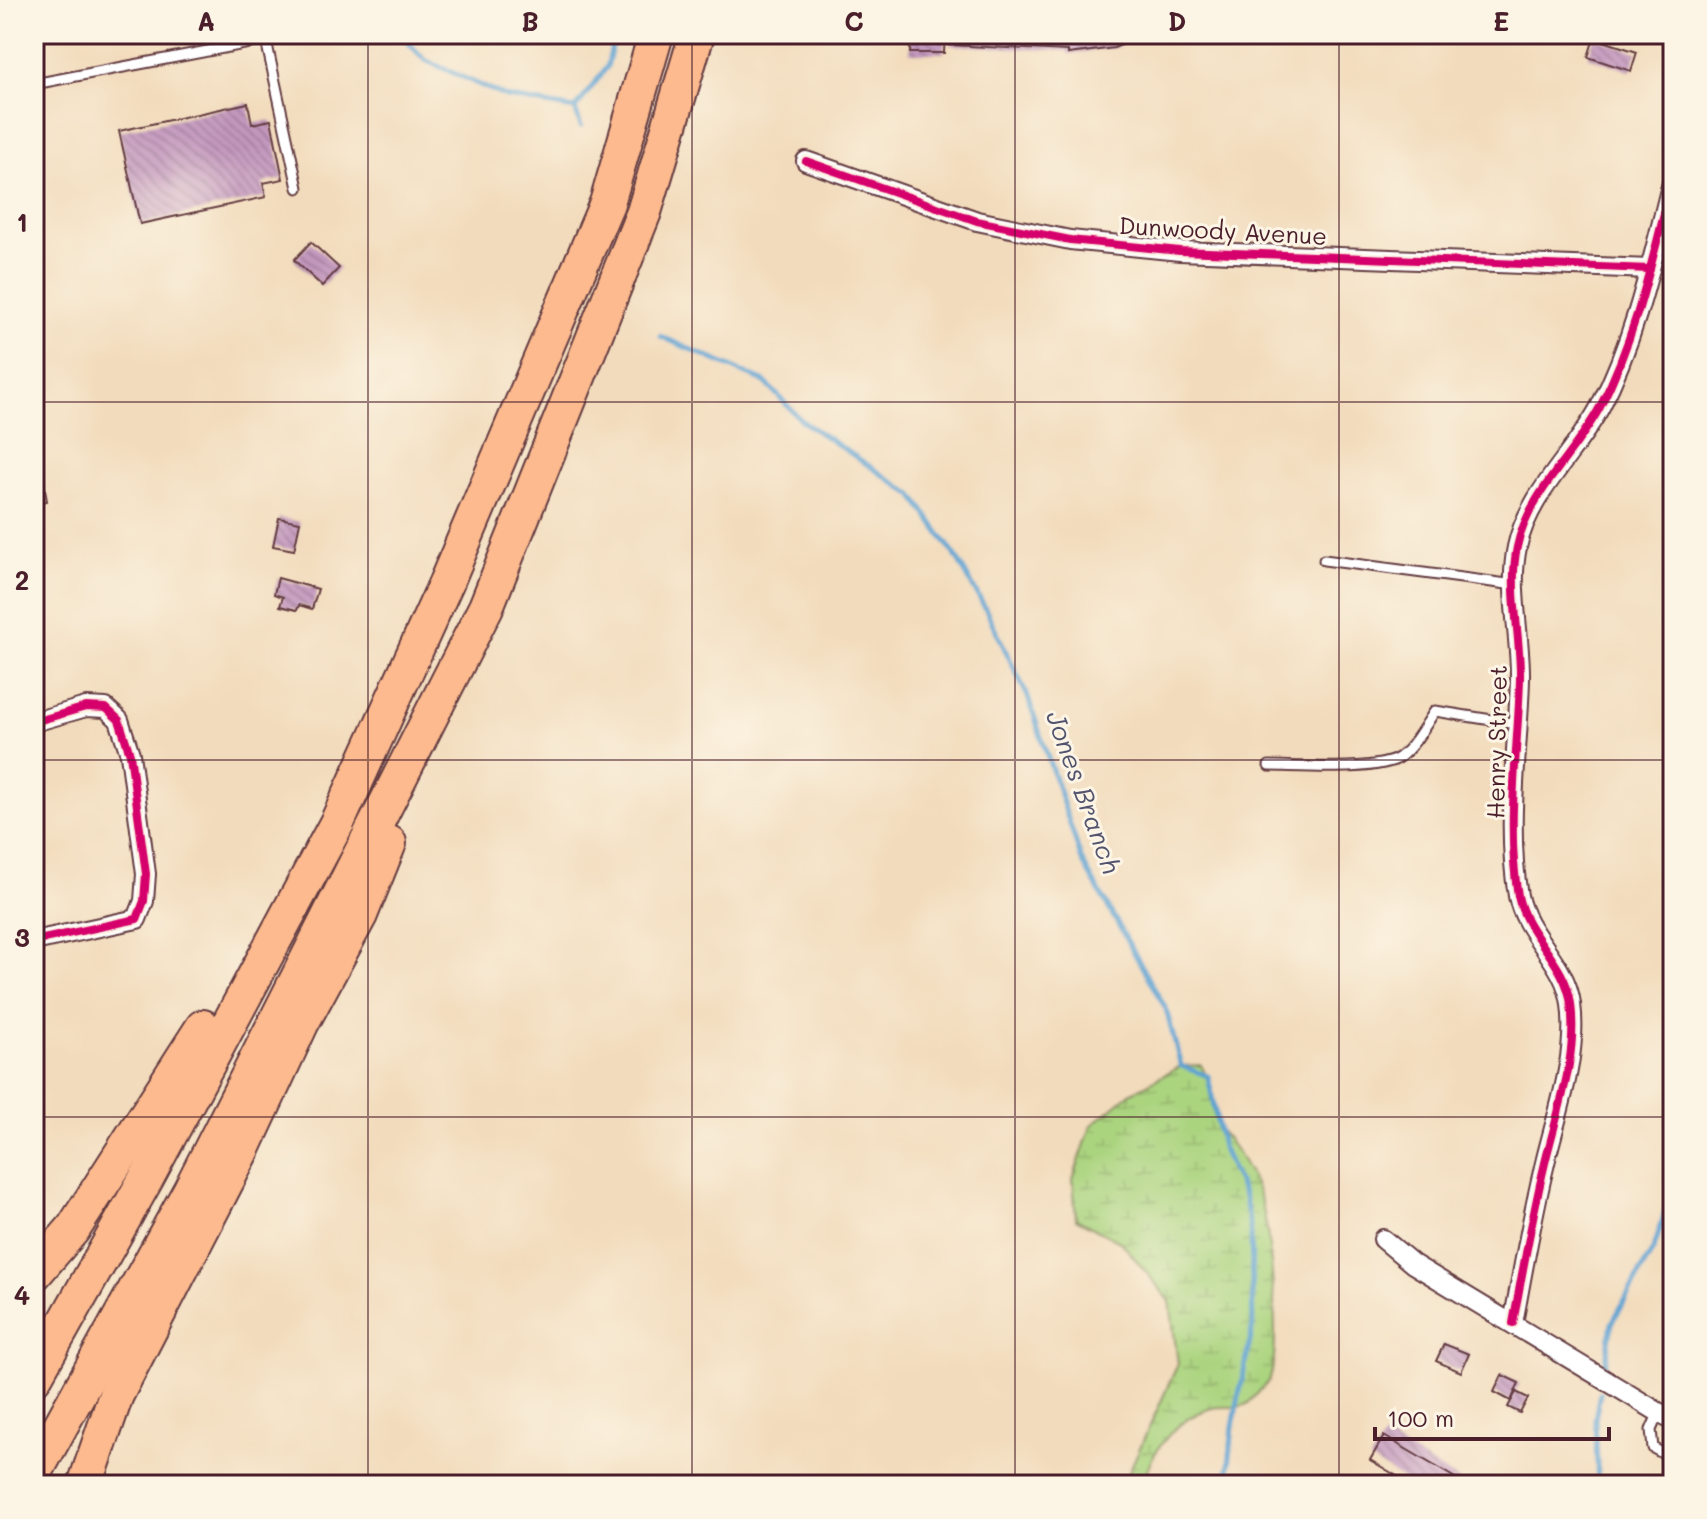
<svg xmlns="http://www.w3.org/2000/svg" width="1707" height="1519" font-family="Mali,sans-serif">
	<style>
		.wetland { fill: url(#wetland-marsh); stroke: #7a7a55; stroke-width: 2 }
		.lines { fill: none; stroke-linecap: round; stroke-linejoin: round }
		.stream { stroke: #5da2d2; stroke-width: 5 }
		.building { fill: url(#building-back-hatch) }
		.service-casing { stroke: #633b41; stroke-width: 13 }
		.minor-casing { stroke: #633b41; stroke-width: 22 }
		.motorway-casing { stroke: #633b41; stroke-width: 38 }
		.service { stroke: #fff; stroke-width: 9 }
		.minor { stroke: #fff; stroke-width: 18 }
		.motorway { stroke: #fcba8e; stroke-width: 34 }
		.cycleway-casing { stroke: #fcf5e5; stroke-width: 13 }
		.cycleway { stroke: #d6006c; stroke-width: 8 }
		.grid { fill: none; stroke: #4a1f2b; stroke-width: 2; stroke-opacity: 0.55 }
		.labels { text-anchor: middle; dominant-baseline: central; stroke-width: 6; stroke-linejoin: round; paint-order: stroke }
		.street-label { font-size: 24px; fill: #4a1f2b; stroke: #fcf5e5 }
		.water-label { font-size: 26px; font-style: italic; fill: #52536e; stroke: #fcf5e5 }
		.neatline { fill: none; stroke: #4a1f2b; stroke-width: 3 }
		.grid-label { font-size: 26px; text-anchor: middle; font-weight: bold; fill: #4a1f2b }
	</style>
	<defs>
		<pattern id="wetland-marsh" width="20" height="14" patternUnits="userSpaceOnUse" patternTransform="scale(2)"><rect width="20" height="14" fill="#abd47f"/><path d="M1 5h8M5 5V1M11 12h8M15 12V8" fill="none" stroke="#95b66e"/></pattern>
		<pattern id="building-back-hatch" width="6" height="6" patternUnits="userSpaceOnUse" patternTransform="scale(2)"><rect width="6" height="6" fill="#c397be"/><path d="M-1 5l2 2M0 0l6 6M5-1l2 2" fill="none" stroke="#a07b9b"/></pattern>
	</defs>
	<rect width="100%" height="100%" fill="#fcf5e5"/>
	<filter id="ink" filterUnits="userSpaceOnUse"><feTurbulence type="fractalNoise" baseFrequency=".0125" numOctaves="2"/><feDisplacementMap in="SourceGraphic" scale="16" xChannelSelector="R" yChannelSelector="G"/><feConvolveMatrix kernelMatrix="1 2 1 2 8 2 1 2 1" color-interpolation-filters="sRGB"/></filter>
	<filter id="wash" filterUnits="userSpaceOnUse"><feTurbulence type="fractalNoise" baseFrequency=".006" numOctaves="4" result="noise"/><feDisplacementMap in="SourceGraphic" scale="32" xChannelSelector="R" yChannelSelector="G"/><feGaussianBlur stdDeviation="1.8" result="paint"/><feColorMatrix in="noise" values="0 0 0 0 0 0 0 0 0 0 0 0 0 0 0 0 0 1.4 0 .05"/><feComposite in="paint" operator="in"/></filter>
	<g filter="url(#wash)">
		<rect width="100%" height="100%" fill="#f2dbbc"/>
		<path class="wetland" d="M1201,1065c12,20 9,43 17,64 3,5 9,8 12,13 12,16 26,40 31,59 9,31 22,154 7,181 -1,1 -19,21 -21,22 -10,6 -24,1 -35,4 -36,10 -61,42 -70,77h-19l55,-121 -8,-63 -48,-58 -46,-24 -3,-40 18,-53 39,-33 51,-27z"/>
		<g class="lines">
			<g class="stream">
				<polyline points="400,34 425,60 506,97 575,109"/>
				<polyline points="575,109 607,67 615,34"/>
				<polyline points="575,109 581,126"/>
				<polyline points="660,336 765,382 802,421 913,495 958,560 985,608 1028,697 1082,861 1166,1009 1181,1066 1208,1076 1222,1147 1245,1198 1251,1234 1253,1326 1233,1426 1227,1485"/>
				<polyline points="1605,1367 1612,1323 1654,1248 1673,1186"/>
				<polyline points="1598,1485 1595,1419 1600,1393"/>
			</g>
		</g>
		<g id="blocks">
			<g class="building">
				<polygon points="911,34 945,34 944,53 910,53"/>
				<polygon points="950,34 1146,34 1114,48 1068,54 1068,51 950,45"/>
				<polygon points="1594,38 1637,52 1631,71 1588,57"/>
				<polygon points="248,103 252,124 271,120 283,179 263,183 266,197 140,224 119,131"/>
				<polygon points="311,242 339,268 322,286 294,260"/>
				<polygon points="34,466 41,466 47,501 34,503"/>
				<polygon points="279,518 300,522 294,550 273,546"/>
				<polygon points="278,578 318,589 312,609 299,605 297,610 280,606 283,597 274,594"/>
				<polygon points="1444,1344 1469,1354 1461,1372 1436,1361"/>
				<polygon points="1502,1375 1519,1383 1511,1401 1494,1392"/>
				<polygon points="1516,1392 1528,1398 1520,1413 1508,1407"/>
				<polygon points="1384,1436 1467,1485 1412,1485 1370,1460"/>
			</g>
		</g>
	</g>
	<g filter="url(#ink)">
		<use href="#blocks" fill-opacity="0" stroke="#633b41" stroke-width="2"/>
		<g class="lines">
			<g class="service-casing">
				<g id="service">
					<polyline points="34,84 266,40 298,188"/>
					<polyline points="1324,560 1515,585"/>
					<path d="M1269,766c28,0 111,6 131,-9 15,-12 24,-30 35,-46l82,13"/>
					<polyline points="1659,1412 1651,1430 1653,1448 1673,1459"/>
				</g>
			</g>
			<g class="minor-casing">
				<g id="minor">
					<polyline points="806,161 977,221 1070,240 1180,251 1650,269"/>
					<polyline points="34,722 86,707 106,708 119,720 130,754 146,874 144,901 137,919 34,941"/>
					<polyline points="1383,1239 1413,1264 1673,1421"/>
					<path d="M1513,1323c10,-53 19,-107 32,-160 12,-51 33,-106 26,-159 -5,-42 -45,-68 -53,-108 -12,-71 0,-146 2,-217 1,-42 -12,-90 -3,-132 11,-53 58,-93 83,-140 37,-72 53,-151 73,-229"/>
				</g>
			</g>
			<g class="motorway-casing">
				<g id="motorway">
					<polyline points="34,1274 73,1229 203,1027"/>
					<polyline points="34,1378 147,1177 337,823 446,583 607,203 656,34"/>
					<polyline points="34,1474 190,1191 486,607 644,212 697,34"/>
					<polyline points="85,1485 116,1395 241,1153 301,1024 360,915 389,843"/>
				</g>
			</g>
			<use href="#service" class="service"/>
			<use href="#minor" class="minor"/>
			<use href="#motorway" class="motorway"/>
			<g class="cycleway-casing">
				<g id="cycleway">
					<polyline points="806,161 977,221 1070,240 1180,251 1650,269"/>
					<polyline points="34,722 86,707 106,708 119,720 130,754 146,874 144,901 137,919 34,941"/>
					<path d="M1513,1323c10,-53 19,-107 32,-160 12,-51 33,-106 26,-159 -5,-42 -45,-68 -53,-108 -12,-71 0,-146 2,-217 1,-42 -12,-90 -3,-132 11,-53 58,-93 83,-140 37,-72 53,-151 73,-229"/>
				</g>
			</g>
			<use href="#cycleway" class="cycleway"/>
		</g>
	</g>
	<path class="grid" d="M368,34v1451M692,34v1451M1015,34v1451M1339,34v1451M34,402h1639M34,760h1639M34,1117h1639"/>
	<g class="labels">
		<g class="street-label">
			<text transform="translate(1223 230) rotate(3)">Dunwoody Avenue</text>
			<text transform="translate(1496 742) rotate(-89)">Henry Street</text>
		</g>
		<g class="water-label">
			<text transform="translate(1084 792) rotate(70)">Jones Branch</text>
		</g>
	</g>
	<rect width="1707" height="1519" fill="none" stroke="#fcf5e5" stroke-width="88"/>
	<path d="M1375 1427v12h234v-12" fill="none" stroke="#4a1f2b" stroke-width="4"/>
	<text x="1387" y="1427" font-size="24" fill="#4a1f2b" stroke="#fcf5e5" stroke-width="6" paint-order="stroke">100 m</text>
	<rect x="44" y="44" width="1619" height="1431" class="neatline"/>
	<g class="grid-label">
		<text x="206" y="31">A</text>
		<text x="530" y="31">B</text>
		<text x="854" y="31">C</text>
		<text x="1177" y="31">D</text>
		<text x="1501" y="31">E</text>
		<text x="22" y="232">1</text>
		<text x="22" y="590">2</text>
		<text x="22" y="947">3</text>
		<text x="22" y="1305">4</text>
	</g>
</svg>
